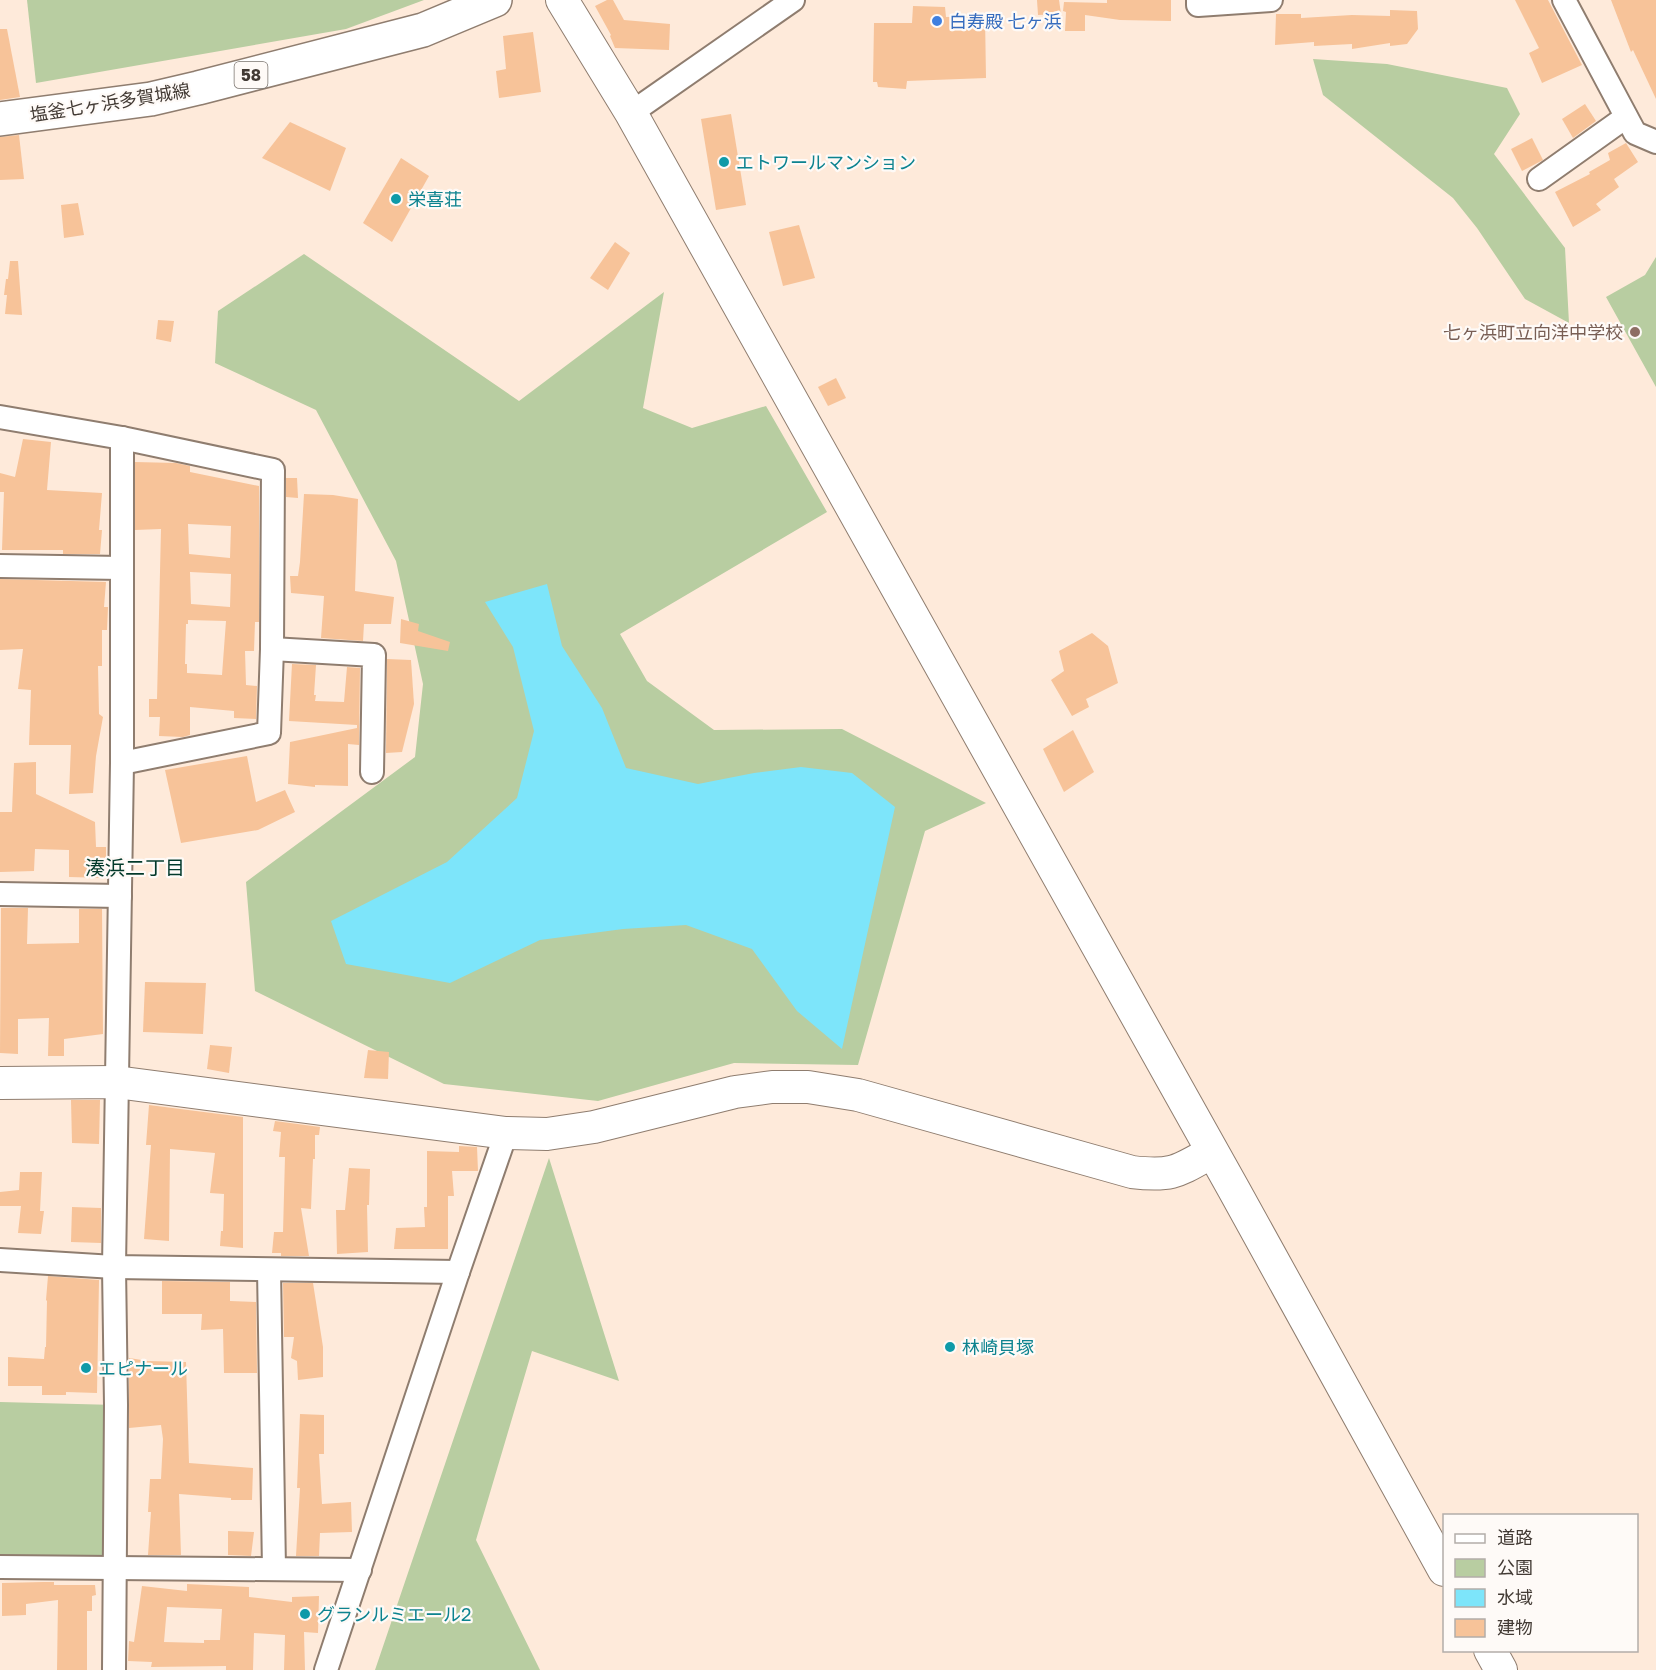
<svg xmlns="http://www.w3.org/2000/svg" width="1656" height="1670" font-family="'Golos Text','Noto Sans JP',sans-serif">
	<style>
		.green { fill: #b8cda1 }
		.water { fill: #7de5fa }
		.building { fill: #f7c399; fill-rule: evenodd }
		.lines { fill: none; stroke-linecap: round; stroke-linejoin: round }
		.street-casing { stroke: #8f7d6f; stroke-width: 26 }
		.secondary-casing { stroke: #8f7d6f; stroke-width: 34 }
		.primary-casing { stroke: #8f7d6f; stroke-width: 36 }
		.street { stroke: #fff; stroke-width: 22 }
		.secondary { stroke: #fff; stroke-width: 32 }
		.primary { stroke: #fff; stroke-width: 33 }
		.shop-dot { fill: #3f7fe0; stroke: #fefaf7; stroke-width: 2 }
		.culture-dot { fill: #0f9aa8; stroke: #fefaf7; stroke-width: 2 }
		.education-dot { fill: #8d6e63; stroke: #fefaf7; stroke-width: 2 }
		.labels { text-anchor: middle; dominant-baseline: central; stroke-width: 4.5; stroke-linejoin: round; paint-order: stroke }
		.shield { fill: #fefaf7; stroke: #7a746e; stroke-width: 1.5 }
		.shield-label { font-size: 16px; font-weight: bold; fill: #423a34 }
		.shop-label { font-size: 18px; fill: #366cbe; stroke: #fefaf7; text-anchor: start }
		.street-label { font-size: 18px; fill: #423a34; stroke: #fefaf7 }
		.culture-label { font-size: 18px; fill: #0d838f; stroke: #fefaf7; text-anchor: start }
		.education-label { font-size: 18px; fill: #785e54; stroke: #fefaf7; text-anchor: end }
		.neighbourhood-label { font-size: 20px; fill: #02392a; stroke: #fefaf7 }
	</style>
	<rect width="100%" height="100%" fill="#feeada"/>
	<g class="green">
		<polygon points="27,0 424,0 346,29 36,83"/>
		<polygon points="1313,59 1387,64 1507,88 1520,114 1494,154 1565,248 1569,323 1525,299 1477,228 1453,198 1323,95"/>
		<polygon points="304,254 519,401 664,292 643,408 692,428 766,406 827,512 620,634 647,681 714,730 842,729 986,803 925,831 858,1065 734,1063 598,1101 444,1084 255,991 246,882 415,757 423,684 396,561 316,410 215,363 218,311"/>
		<polygon points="1656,257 1656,387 1606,297 1645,275"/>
		<polygon points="549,1158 619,1381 532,1351 476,1540 540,1670 375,1670"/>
		<polygon points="0,1402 116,1405 115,1568 0,1567"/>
	</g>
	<polygon class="water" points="547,584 562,646 602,708 626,768 698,784 754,773 801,767 852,773 895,807 842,1049 797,1011 752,949 686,925 623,929 540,940 450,983 346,964 331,921 447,862 517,798 534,731 513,647 485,602"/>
	<g class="building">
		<polygon points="607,0 613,0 624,20 670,24 669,50 615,48 610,36 611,35 595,6"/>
		<polygon points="1037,0 1059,0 1061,14 1038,15"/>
		<polygon points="1107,0 1171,0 1171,21 1120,20 1085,15 1085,31 1065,31 1066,12 1063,11 1064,2 1107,3"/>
		<polygon points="1515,0 1548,0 1582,65 1542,83 1529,53 1539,48"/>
		<polygon points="1611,0 1656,0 1656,99 1633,50 1631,52"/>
		<polygon points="913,6 945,7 946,17 985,16 986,78 907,81 906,89 878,87 877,82 873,82 874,23 912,23"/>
		<polygon points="1390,10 1417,11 1418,29 1407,44 1390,46 1390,43 1352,49 1352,44 1314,46 1314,42 1275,45 1276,14 1301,14 1301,18 1352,15 1390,16"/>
		<polygon points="0,29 7,29 20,97 0,100"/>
		<polygon points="533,32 541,92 499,98 496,71 506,69 503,36"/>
		<polygon points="1585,104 1596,121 1573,138 1562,119"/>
		<polygon points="731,114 746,205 716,210 701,119"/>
		<polygon points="290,122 346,148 330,191 262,158"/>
		<polygon points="19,135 24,179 0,180 0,137"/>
		<polygon points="1532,138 1543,160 1522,171 1511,149"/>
		<polygon points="1626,143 1638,162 1614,179 1619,187 1596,204 1601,210 1573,227 1555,192 1590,174 1589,172 1610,160 1608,153"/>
		<polygon points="401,158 429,176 392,242 363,223"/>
		<polygon points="78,203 84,235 64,238 61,205"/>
		<polygon points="799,225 815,278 783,286 769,232"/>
		<polygon points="615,242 630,253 608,290 590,278"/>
		<polygon points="10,261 18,261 22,315 5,314 7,295 4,295 6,279 8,279"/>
		<polygon points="158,320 174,321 171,342 156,339"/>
		<polygon points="836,378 846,398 828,406 818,387"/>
		<polygon points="23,439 51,442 47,490 102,493 99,530 102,530 100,554 63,554 63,550 2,550 4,492 0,492 0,473 15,477"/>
		<path d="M135,462l41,1 14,3v6l69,14v136h-4l-1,29h-9l1,34 11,1 -1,33 -22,-1v-7l-44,-4v28l-7,2 -24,-1 1,-19h-11v-18h8l4,-170 -26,1zM188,524l43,2 -1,32 -41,-4zM190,572l41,2 -1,33 -39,-3zM188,620l38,1 -4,54 -35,-2v-9h-2l1,-40h2z"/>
		<polygon points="286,478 297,478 298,498 286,497"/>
		<polygon points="304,494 333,495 358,499 355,591 394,597 391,624 364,624 363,641 321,638 324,596 291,593 290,576 298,576 300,562"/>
		<polygon points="0,579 106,582 104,607 108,607 107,630 102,630 102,666 98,666 99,714 103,717 96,756 93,793 69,794 71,745 29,745 31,690 18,689 23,649 0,650"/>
		<polygon points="401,619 419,624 418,631 450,642 448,651 400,643"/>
		<polygon points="1092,633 1108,646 1118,683 1086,699 1089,707 1072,716 1051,680 1064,671 1059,651"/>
		<polygon points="387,659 411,660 414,704 402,752 386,753"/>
		<polygon points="292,664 316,665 314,695 316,695 315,701 344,702 347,667 360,668 359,745 348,744 348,786 315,785 315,787 288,784 290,742 357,728 357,725 289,721"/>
		<polygon points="1073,730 1094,772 1064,792 1043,749"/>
		<polygon points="247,756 256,802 285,790 295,812 258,830 181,843 165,770"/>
		<polygon points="36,762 36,794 95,822 96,847 106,847 106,878 69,877 69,850 35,849 34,871 0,872 0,812 12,812 14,763"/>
		<polygon points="1,908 28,908 27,944 79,943 79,909 102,909 103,1034 64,1039 64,1056 48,1056 49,1018 18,1019 18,1054 0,1053"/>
		<polygon points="145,982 206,983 203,1034 143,1032"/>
		<polygon points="210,1045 232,1047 229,1073 207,1069"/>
		<polygon points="368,1050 389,1052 388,1079 364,1078"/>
		<polygon points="71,1100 100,1100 99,1144 72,1143"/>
		<polygon points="149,1105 243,1117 243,1248 220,1246 221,1231 223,1231 224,1194 210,1193 215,1153 170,1149 169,1241 144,1239 151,1145 146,1145"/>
		<polygon points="275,1121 320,1127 319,1135 315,1135 315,1159 313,1159 311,1209 301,1208 309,1256 281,1256 281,1253 272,1253 274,1232 283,1232 285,1157 279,1157 281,1132 273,1131"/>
		<polygon points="459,1146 477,1147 478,1171 452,1171 454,1196 448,1196 448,1249 394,1249 396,1228 425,1227 424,1207 427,1207 427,1151 459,1152"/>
		<polygon points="349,1168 370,1169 369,1205 367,1205 368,1252 337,1254 336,1210 345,1210"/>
		<polygon points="20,1172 42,1172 40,1211 44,1211 41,1234 18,1233 21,1206 0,1206 0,1192 19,1190"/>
		<polygon points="72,1207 101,1208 101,1243 71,1242"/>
		<polygon points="48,1276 99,1280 97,1393 66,1392 66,1395 42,1395 42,1386 8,1386 8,1357 44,1359 45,1347 46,1347 47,1301 46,1300"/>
		<polygon points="162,1281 230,1282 230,1301 256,1302 257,1373 224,1373 223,1329 201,1330 202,1314 162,1314"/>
		<polygon points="283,1283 313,1283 323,1347 323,1377 298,1380 297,1361 291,1358 294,1337 284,1337"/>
		<polygon points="129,1358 148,1361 186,1362 189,1463 253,1468 252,1500 231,1500 231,1498 179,1494 181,1555 148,1555 151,1512 148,1512 150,1479 161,1479 163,1439 161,1425 129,1428"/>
		<polygon points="300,1414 324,1415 324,1454 319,1454 322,1504 351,1502 352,1532 320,1533 319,1556 296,1556 300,1488 297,1488"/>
		<polygon points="228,1531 254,1532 251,1556 228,1555"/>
		<polygon points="43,1582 54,1582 54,1585 95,1585 96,1595 92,1596 92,1611 87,1611 87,1670 57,1670 58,1600 26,1604 26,1615 2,1616 2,1583"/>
		<path d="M187,1584l62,3v10l43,5v-5l27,-1 -1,37 -14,-1 1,38h-21l1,-35 -31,-2 -1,37h-27v-4l-75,1 1,-5 -24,-1 1,-20 5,1 8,-56 45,5zM167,1607l55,2 -2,31h-16v3l-40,-1z"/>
	</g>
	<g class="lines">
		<g class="street-casing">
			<g id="street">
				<polyline points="1198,0 1198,5 1271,0"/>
				<polyline points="1564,0 1635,133 1656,142"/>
				<polyline points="631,113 793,0"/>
				<polyline points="1539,179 1626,117"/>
				<polyline points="0,417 122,438 273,470 272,649 269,733 122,763"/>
				<polyline points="0,566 121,568"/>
				<polyline points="272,649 374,655 372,772"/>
				<polyline points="0,894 120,896"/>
				<polyline points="0,1260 114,1267 458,1272"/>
				<polyline points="269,1270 274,1569"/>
				<polyline points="0,1567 360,1570"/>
				<polyline points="114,1670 116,1405 114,1267 122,763 122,438"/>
				<polyline points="326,1670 458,1272 506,1133"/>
			</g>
		</g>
		<g class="secondary-casing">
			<g id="secondary">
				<polyline points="562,0 631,113 1233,1188 1444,1570"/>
				<path d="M0,1083l116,-1 390,51 41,1 47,-7 141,-35 37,-5h36l50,8 274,77c41,5 46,-1 80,-20"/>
				<polyline points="1490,1650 1501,1670"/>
			</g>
		</g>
		<g class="primary-casing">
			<polyline id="primary" points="0,119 151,99 198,88 423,30 495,0"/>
		</g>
		<use href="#street" class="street"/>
		<use href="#secondary" class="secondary"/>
		<use href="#primary" class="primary"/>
	</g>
	<circle class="shop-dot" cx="937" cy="21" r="6"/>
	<g class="culture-dot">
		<circle cx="724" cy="162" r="6"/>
		<circle cx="396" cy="199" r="6"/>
		<circle cx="950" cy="1347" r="6"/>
		<circle cx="86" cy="1368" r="6"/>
		<circle cx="305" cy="1614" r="6"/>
	</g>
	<circle class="education-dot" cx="1635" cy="332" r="6"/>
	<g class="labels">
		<rect class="shield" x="234.5" y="62" width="33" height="26" rx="4.5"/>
		<g class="shield-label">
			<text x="251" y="75">58</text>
		</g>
		<g class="shop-label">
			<text x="949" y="21">白寿殿 七ヶ浜</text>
		</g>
		<g class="street-label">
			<text transform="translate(110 102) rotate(-9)">塩釜七ヶ浜多賀城線</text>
		</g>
		<g class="culture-label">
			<text x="736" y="162">エトワールマンション</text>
			<text x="408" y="199">栄喜荘</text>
			<text x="962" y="1347">林崎貝塚</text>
			<text x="98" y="1368">エピナール</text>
			<text x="317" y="1614">グランルミエール2</text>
		</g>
		<g class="education-label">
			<text x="1623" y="332">七ヶ浜町立向洋中学校</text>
		</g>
		<g class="neighbourhood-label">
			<text x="135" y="867">湊浜二丁目</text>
		</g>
	</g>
	<rect x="1443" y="1514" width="195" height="138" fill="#fefaf7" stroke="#b3ada9" stroke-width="1.5"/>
	<rect x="1455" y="1534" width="30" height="9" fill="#ffffff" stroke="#b3ada9" stroke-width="1.5"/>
	<text x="1497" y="1544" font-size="18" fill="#423a34">道路</text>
	<rect x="1455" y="1559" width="30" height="18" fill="#b8cda1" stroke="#b3ada9" stroke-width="1.5"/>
	<text x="1497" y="1574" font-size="18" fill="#423a34">公園</text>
	<rect x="1455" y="1589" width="30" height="18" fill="#7de5fa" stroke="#b3ada9" stroke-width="1.5"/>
	<text x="1497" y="1604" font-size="18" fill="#423a34">水域</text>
	<rect x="1455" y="1619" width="30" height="18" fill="#f7c399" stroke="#b3ada9" stroke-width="1.5"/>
	<text x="1497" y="1634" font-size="18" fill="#423a34">建物</text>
</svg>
